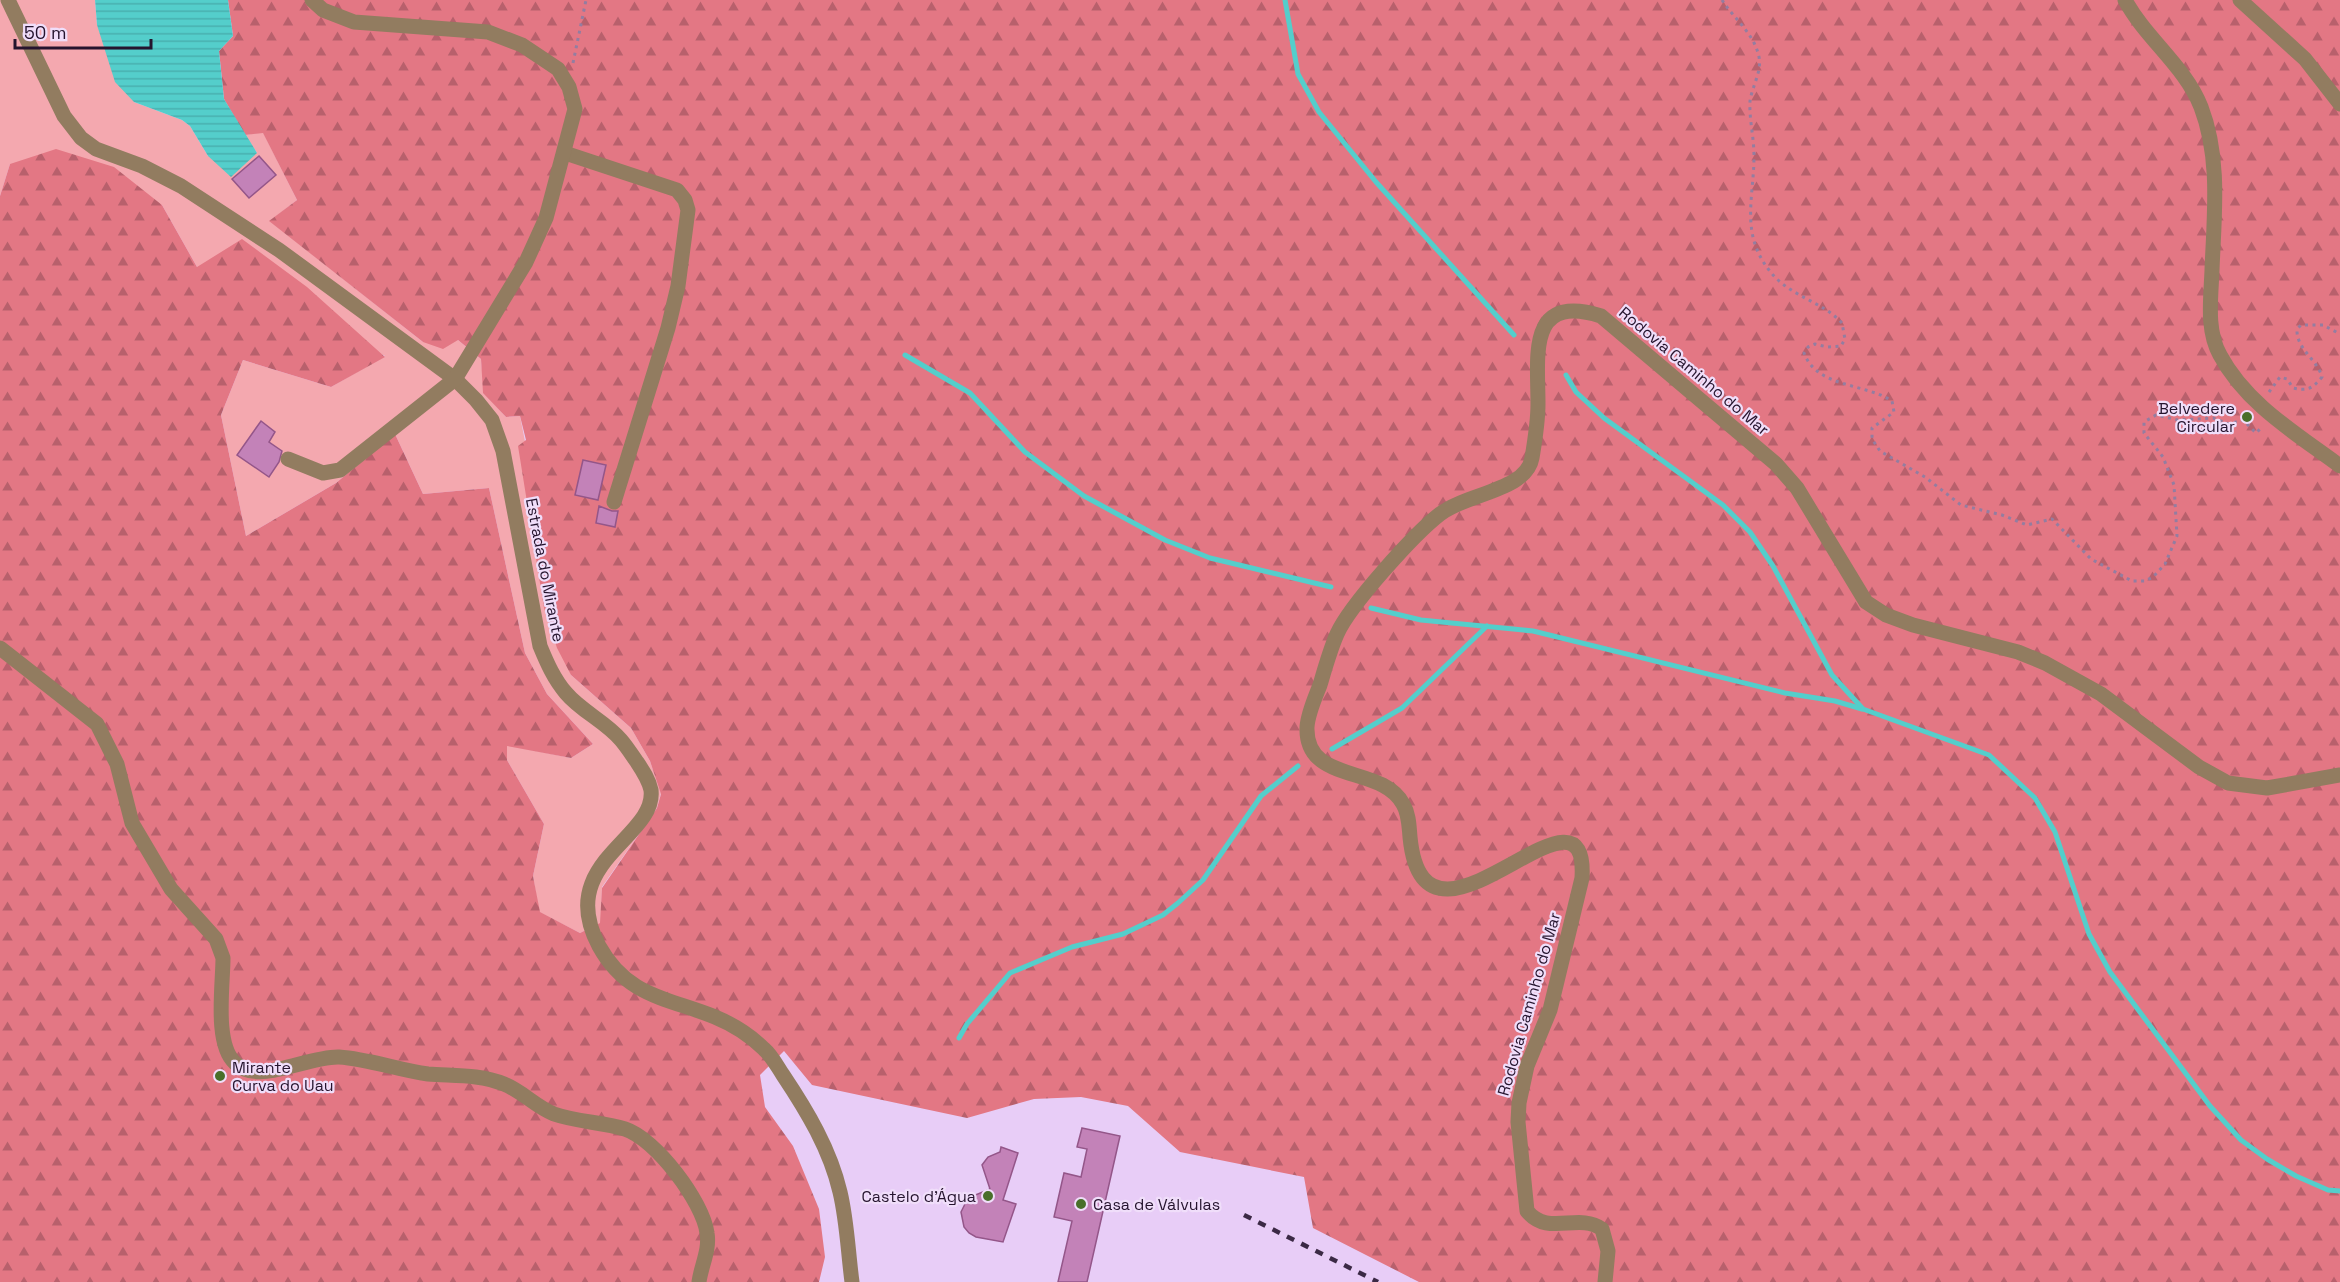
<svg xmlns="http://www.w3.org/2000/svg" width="2340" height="1282" font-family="'Space Grotesk',sans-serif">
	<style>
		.green { fill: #f4a8af }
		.forest { fill: url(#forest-firs) }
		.water { fill: url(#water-rules) }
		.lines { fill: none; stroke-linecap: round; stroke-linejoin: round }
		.stream { stroke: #54cecb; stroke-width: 5 }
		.building { fill: #c382b8; stroke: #945689; stroke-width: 1.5 }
		.path { stroke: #947da0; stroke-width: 3; stroke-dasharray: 3 4.5; stroke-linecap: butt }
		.minor { stroke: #927c60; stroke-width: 15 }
		.rail { stroke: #3b2945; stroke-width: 4.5; stroke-dasharray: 8 8; stroke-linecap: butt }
		.poi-dot { fill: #496f2a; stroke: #f0defa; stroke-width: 2 }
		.labels { text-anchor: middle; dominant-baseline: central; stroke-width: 4.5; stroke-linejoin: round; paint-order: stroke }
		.street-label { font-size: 16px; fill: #25142e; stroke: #f0defa }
		.poi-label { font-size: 16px; fill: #25142e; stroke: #f0defa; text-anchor: end }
	</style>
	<defs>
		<pattern id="forest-firs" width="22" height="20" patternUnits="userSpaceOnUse" patternTransform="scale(1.5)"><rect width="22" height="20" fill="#e37784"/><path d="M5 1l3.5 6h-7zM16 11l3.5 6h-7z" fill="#b8606c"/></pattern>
		<pattern id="water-rules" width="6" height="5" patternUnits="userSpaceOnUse" patternTransform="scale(1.5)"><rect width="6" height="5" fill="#54cecb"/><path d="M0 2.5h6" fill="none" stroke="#49b0af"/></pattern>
	</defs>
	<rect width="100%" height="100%" fill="#e8cdf7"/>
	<polygon class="green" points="0,0 95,0 97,25 134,102 182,120 190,126 208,156 257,153 245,135 263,132 297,200 270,221 423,342 458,340 481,359 484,393 506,417 520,416 571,675 631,728 650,761 661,793 657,808 602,887 601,923 580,933 539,912 533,876 544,824 507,760 507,745 571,758 593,744 547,694 525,653 489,488 423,494 395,434 336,483 246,536 221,415 243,360 331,387 385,356 197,267 162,205 10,164 0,196"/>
	<polygon class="forest" points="228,0 2340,0 2340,1282 1419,1282 1313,1228 1304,1177 1180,1152 1128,1106 1081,1097 1034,1099 967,1118 812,1085 784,1051 760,1075 765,1107 793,1146 819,1209 825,1257 819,1282 0,1282 0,196 10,164 56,149 114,167 162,205 197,267 242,239 307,287 385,357 331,387 243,360 221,415 246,536 336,483 395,434 423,494 489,488 525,653 547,694 593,744 571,758 507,746 507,760 544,824 533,876 540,912 580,933 600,923 602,888 657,808 661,794 650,761 631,728 571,675 557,648 544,608 518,446 526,440 520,416 506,417 483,393 481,359 458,340 443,349 423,342 269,221 297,200 263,133 245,135 224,99 219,51 233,36"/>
	<polygon class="water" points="95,0 228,0 233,36 219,51 224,99 257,153 231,177 208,156 190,126 182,120 134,102 115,82 97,25"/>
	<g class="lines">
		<g class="stream">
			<polyline points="1285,0 1298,74 1319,112 1376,182 1514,335"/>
			<polyline points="905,355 970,393 1025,452 1084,496 1165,540 1210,558 1331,587"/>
			<polyline points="1566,375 1576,392 1604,418 1723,505 1750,532 1773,566 1832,675 1863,709 1989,755 2035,798 2055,832 2089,934 2110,972 2210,1106 2241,1140 2267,1159 2296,1176 2328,1190 2340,1191"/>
			<polyline points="1371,608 1421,620 1533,631 1785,693 1835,701 1862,709"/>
			<polyline points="1332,749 1402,708 1487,626"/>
			<polyline points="959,1038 967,1024 1010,973 1072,947 1123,934 1163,915 1178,903 1203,880 1261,796 1298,766"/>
		</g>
	</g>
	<g class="building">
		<polygon points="259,156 276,175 249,198 232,179"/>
		<polygon points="261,421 275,432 269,442 282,451 279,462 269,477 237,455"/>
		<polygon points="583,460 606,465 598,500 575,495"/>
		<polygon points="599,506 612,511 618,511 615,527 596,523"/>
		<polygon points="1082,1128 1120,1136 1087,1282 1058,1282 1072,1221 1054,1217 1064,1173 1081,1177 1087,1149 1077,1147"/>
		<polygon points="1001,1147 1018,1153 1003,1200 1016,1204 1003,1242 976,1237 969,1233 964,1227 961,1212 968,1198 990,1189 982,1165 988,1157 1000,1152"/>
	</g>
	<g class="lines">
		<g class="path">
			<path d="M1722,0c12,19 32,33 37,57 3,14 -7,30 -9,44 -1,18 4,36 4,55 0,41 -14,77 15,114 19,26 53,31 73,53l3,16 -4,7 -14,1 -12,-3 -7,3 -4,6c13,35 61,30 88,48l2,11 -22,16v11l8,12 45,26 36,28 41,10 25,10 25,-6 39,40 41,22h13l8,-4 12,-13 12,-28 -3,-51 -11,-28 -19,-24v-11l12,-7 22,5 35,-2 16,6 14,-4 13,13 5,-5"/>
			<polyline points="573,63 586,0"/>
			<path d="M2269,392l11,-15 7,2 6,9c15,3 19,1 29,-11 -5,-18 -26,-28 -25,-48l4,-4h22l17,9"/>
		</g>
		<g class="minor">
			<path d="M8,0l56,116 17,22 15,11 46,17 39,20 98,64 176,129 21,21 16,20 11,31 37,195c7,17 14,33 26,47 15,18 40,29 55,47 6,7 11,15 16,22 6,9 12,18 14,28 6,48 -97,72 -52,156 28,51 69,52 116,71 17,7 36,19 49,32 8,7 13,17 19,26 24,36 47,74 57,117 7,29 8,60 12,90"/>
			<path d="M2125,0c21,39 60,66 76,107 20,52 13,109 11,163 -1,28 -6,60 8,85 26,49 77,79 120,111"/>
			<polyline points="2240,0 2305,59 2340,104"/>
			<polyline points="565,153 677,190 685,200 688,210 678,286 668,328 614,502"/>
			<polyline points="288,459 323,473 340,470 455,379 526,262 546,218 575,109 569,87 558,69 522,45 488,32 354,22 323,10 312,0"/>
			<path d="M0,648l97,76 20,40 15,59 39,66 45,50 7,19c0,27 -9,86 12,105 24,23 71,-7 104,-6 30,2 59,13 89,17 26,2 51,0 76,10 18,7 32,23 50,30 23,8 48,8 71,15 31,10 78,73 82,104 3,17 -6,33 -8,49"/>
			<path d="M1605,1282l3,-31 -6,-22c-24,-17 -54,8 -75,-18l-9,-89 1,-19 8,-37 23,-56 32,-132c7,-118 -158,106 -172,-41 -1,-11 -1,-23 -7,-33 -21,-40 -98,-19 -96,-77 1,-14 8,-29 13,-42 5,-17 10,-35 17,-51 13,-29 77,-100 103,-120 27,-21 86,-23 92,-56 3,-18 6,-36 6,-54 0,-49 -11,-111 63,-88l175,148 21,24 69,114 20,13 27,10 105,27 27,11 56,31 98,73 29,16 39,5 73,-13"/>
		</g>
		<polyline class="rail" points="1244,1215 1378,1282"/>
	</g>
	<g class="poi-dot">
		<circle cx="2247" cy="417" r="6"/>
		<circle cx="220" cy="1076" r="6"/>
		<circle cx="988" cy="1196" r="6"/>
		<circle cx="1081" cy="1204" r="6"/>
	</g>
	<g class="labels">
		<g class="street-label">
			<text transform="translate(1694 371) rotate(40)">Rodovia Caminho do Mar</text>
			<text transform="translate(545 570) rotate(79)">Estrada do Mirante</text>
			<text transform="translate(1529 1004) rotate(-74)">Rodovia Caminho do Mar</text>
		</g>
		<g class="poi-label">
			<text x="2235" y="408">Belvedere<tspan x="2235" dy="18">Circular</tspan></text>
			<text x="232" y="1067" text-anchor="start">Mirante<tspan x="232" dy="18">Curva do Uau</tspan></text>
			<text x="976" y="1196">Castelo d’Água</text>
			<text x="1093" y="1204" text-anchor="start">Casa de Válvulas</text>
		</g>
	</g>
	<path d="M15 39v9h136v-9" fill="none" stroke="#25142e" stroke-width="3"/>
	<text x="24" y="39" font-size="18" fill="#25142e" stroke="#f0defa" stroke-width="4.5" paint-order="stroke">50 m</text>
</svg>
